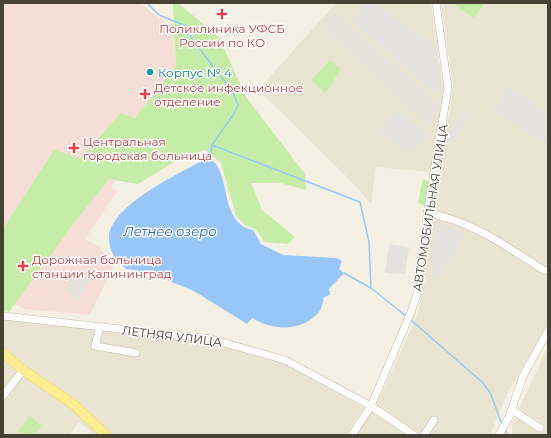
<svg xmlns="http://www.w3.org/2000/svg" width="551" height="438" font-family="Montserrat,sans-serif">
	<style>
		.residential { fill: #e9e4d2 }
		.industrial { fill: #e6e2d9 }
		.medical { fill: #f6ded6 }
		.green { fill: #c6eda8 }
		.parking { fill: #e4e2dd }
		.water { fill: #99c6f8 }
		.lines { fill: none; stroke-linecap: round; stroke-linejoin: round }
		.stream { stroke: #99c6f8; stroke-width: 1.5 }
		.minor-casing { stroke: #c0bba6; stroke-width: 8 }
		.major-casing { stroke: #f0d556; stroke-width: 10 }
		.minor { stroke: #fff; stroke-width: 7 }
		.major { stroke: #ffed92; stroke-width: 9 }
		.health-dot { fill: #e0444e; stroke: #fff; stroke-width: 1.5 }
		.culture-dot { fill: #0f9aa8; stroke: #fff; stroke-width: 1.5 }
		.labels { text-anchor: middle; dominant-baseline: central; stroke-width: 3; stroke-linejoin: round; paint-order: stroke }
		.health-label { font-size: 12px; fill: #be3a42; stroke: #fff; text-anchor: start }
		.culture-label { font-size: 12px; fill: #0d838f; stroke: #fff; text-anchor: start }
		.street-label { font-size: 12px; fill: #474233; stroke: #fff }
		.water-label { font-size: 13px; font-style: italic; fill: #2169be; stroke: #fff }
	</style>
	<rect width="100%" height="100%" fill="#f4f1e4"/>
	<g class="residential">
		<polygon points="336,3 431,3 444,93 430,172 376,167 371,204 345,175 258,90"/>
		<polygon points="441,3 548,3 548,324 508,392 490,435 354,435 379,400 418,313 453,87"/>
		<polygon points="3,318 203,341 281,362 364,408 346,435 95,435 79,422 69,435 3,435"/>
		<polygon points="548,346 548,435 512,435 512,424"/>
	</g>
	<polygon class="industrial" points="336,14 440,104 434,124 428,125 326,30 323,22 327,15"/>
	<polygon class="medical" points="3,3 140,3 170,26 167,30 195,52 111,187 117,191 85,239 100,248 113,267 90,315 24,309 10,303 3,305"/>
	<g class="green">
		<polygon points="173,3 178,3 219,37 246,97 305,174 306,190 280,183 251,183 262,210 295,237 288,244 264,242 257,230 245,225 236,216 221,163 205,150 182,157 138,184 109,179 77,219 9,312 3,311 3,229 54,150 80,158 121,113 135,118 176,66"/>
		<polygon points="456,3 485,3 474,18 455,5"/>
		<polygon points="330,60 340,69 330,87 325,93 311,80"/>
		<polygon points="423,179 427,180 429,183 426,203 424,206 418,202"/>
		<polygon points="30,416 42,426 34,435 24,435 18,431"/>
	</g>
	<g class="parking">
		<polygon points="365,3 370,3 383,9 437,47 440,73 441,90 438,95 352,21"/>
		<polygon points="507,87 548,112 548,145 492,111"/>
		<polygon points="398,110 427,135 410,155 379,131"/>
		<polygon points="461,112 469,116 452,144 447,140"/>
		<polygon points="436,222 465,233 459,246 438,279 430,276"/>
		<polygon points="389,244 409,247 405,274 385,273"/>
		<polygon points="78,270 91,279 78,299 65,290"/>
	</g>
	<path class="water" d="M210,159c22,12 8,64 43,71l8,14 22,11 54,3 5,3 -3,8 5,4 -15,16 1,6 -6,2c-1,4 -2,11 -5,15 -17,20 -46,19 -67,6l-5,6 -53,-33 -46,-19 -22,-3c-10,-9 -17,-17 -17,-31 0,-28 55,-57 76,-68 8,-4 16,-10 25,-11z"/>
	<g class="lines">
		<g class="stream">
			<polyline points="147,3 159,15 186,26 192,39 233,92 238,105 233,115 212,145 210,159"/>
			<polyline points="212,145 360,202 369,242 371,288"/>
			<polyline points="344,273 371,288 406,316"/>
			<polyline points="411,320 483,383 491,394 502,425"/>
			<polyline points="505,430 508,435"/>
		</g>
		<g class="minor-casing">
			<g id="minor">
				<path d="M427,213c43,7 79,33 115,56l6,2"/>
				<polyline points="3,316 211,339 285,360 371,406 414,435"/>
				<polyline points="100,327 95,346 136,353"/>
				<polyline points="3,396 23,370"/>
				<polyline points="512,410 540,428"/>
				<polyline points="352,435 371,406 411,312 418,291 428,208 448,88 436,3"/>
				<polyline points="424,435 434,420"/>
				<polyline points="499,435 509,417 523,376 548,331"/>
			</g>
		</g>
		<g class="major-casing">
			<polyline id="major" points="3,353 23,370 73,404 106,435"/>
		</g>
		<use href="#minor" class="minor"/>
		<use href="#major" class="major"/>
	</g>
	<g class="health-dot">
		<path d="M220 8h4v4h4v4h-4v4h-4v-4h-4v-4h4z"/>
		<path d="M143 88h4v4h4v4h-4v4h-4v-4h-4v-4h4z"/>
		<path d="M72 142h4v4h4v4h-4v4h-4v-4h-4v-4h4z"/>
		<path d="M21 260h4v4h4v4h-4v4h-4v-4h-4v-4h4z"/>
	</g>
	<circle class="culture-dot" cx="150" cy="72" r="4"/>
	<g class="labels">
		<g class="health-label">
			<text x="222" y="28" text-anchor="middle">Поликлиника УФСБ<tspan x="222" dy="14">России по КО</tspan></text>
			<text x="154" y="87">Детское инфекционное<tspan x="154" dy="14">отделение</tspan></text>
			<text x="83" y="141">Центральная<tspan x="83" dy="14">городская больница</tspan></text>
			<text x="32" y="259">Дорожная больница<tspan x="32" dy="14">станции Калининград</tspan></text>
		</g>
		<g class="culture-label">
			<text x="158" y="72">Корпус № 4</text>
		</g>
		<g class="street-label">
			<text transform="translate(430 208) rotate(-81)">АВТОМОБИЛЬНАЯ УЛИЦА</text>
			<text transform="translate(172 336) rotate(7)">ЛЕТНЯЯ УЛИЦА</text>
		</g>
		<g class="water-label">
			<text x="170" y="231">Летнее озеро</text>
		</g>
	</g>
	<rect width="551" height="438" fill="none" stroke="#474233" stroke-width="8"/>
</svg>
